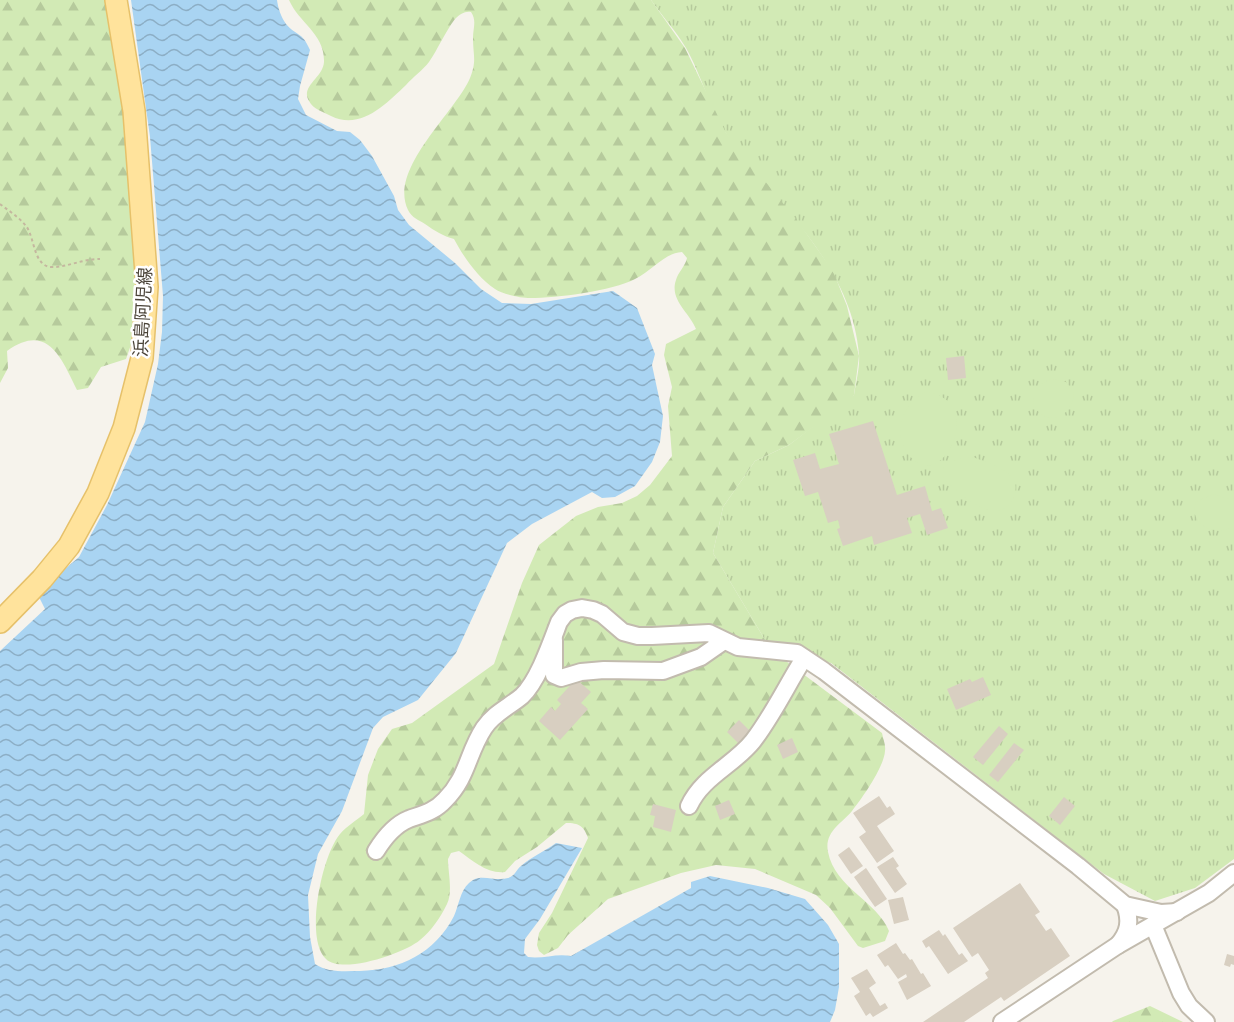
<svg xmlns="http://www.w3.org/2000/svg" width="1234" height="1022" font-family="'Noto Sans','Noto Sans JP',sans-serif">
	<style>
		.grass { fill: url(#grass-tufts) }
		.forest { fill: url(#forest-firs) }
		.park { fill: #d2eab5 }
		.water { fill: url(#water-waves) }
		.building { fill: #d8cfc1 }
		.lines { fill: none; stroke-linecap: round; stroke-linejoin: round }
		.minor-casing { stroke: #c2bbae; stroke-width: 20 }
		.major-casing { stroke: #e6c16a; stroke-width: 24 }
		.path { stroke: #c4b79f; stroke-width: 2; stroke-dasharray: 3 3; stroke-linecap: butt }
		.minor { stroke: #fff; stroke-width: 16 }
		.major { stroke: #ffe39c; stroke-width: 21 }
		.labels { text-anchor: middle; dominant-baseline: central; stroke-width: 5; stroke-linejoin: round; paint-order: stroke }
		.street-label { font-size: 18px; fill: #4b4439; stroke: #fff }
	</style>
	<defs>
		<pattern id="grass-tufts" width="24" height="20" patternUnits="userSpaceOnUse" patternTransform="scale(1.5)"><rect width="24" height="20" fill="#d2eab5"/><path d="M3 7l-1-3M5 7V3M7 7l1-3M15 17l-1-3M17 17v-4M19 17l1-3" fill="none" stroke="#b6ca9c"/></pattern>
		<pattern id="forest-firs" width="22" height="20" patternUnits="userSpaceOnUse" patternTransform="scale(1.5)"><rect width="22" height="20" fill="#d2eab5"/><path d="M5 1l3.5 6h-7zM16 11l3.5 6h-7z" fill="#b6ca9c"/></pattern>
		<pattern id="water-waves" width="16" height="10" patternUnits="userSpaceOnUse" patternTransform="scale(1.5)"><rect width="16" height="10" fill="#a9d4f2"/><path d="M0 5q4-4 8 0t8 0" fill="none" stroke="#8caec5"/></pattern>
	</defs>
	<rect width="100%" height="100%" fill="#f6f3ec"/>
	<path class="grass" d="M651,0h583v859l-39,29 -40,13 -51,-27 -273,-211 -60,-13 -58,-97 10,-46 32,-46 34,-16 65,-50c2,-13 6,-28 5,-41 -8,-91 -83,-149 -132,-219 -17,-25 -26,-61 -41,-87 -10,-17 -24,-32 -35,-48z"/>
	<g class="forest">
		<path d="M0,0h120l24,137 -8,193 -10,29 -25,8 -13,21 -11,2c-16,-32 -29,-68 -70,-39l1,17 -8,15z"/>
		<path d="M289,0h362l34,48 41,85 73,90 34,48 14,35 12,50 -5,39 -8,12 -34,21 -23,17 -34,16 -32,46 -10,46 58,97 111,83c1,6 4,12 3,18 -1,16 -22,46 -33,60 -11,13 -28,21 -24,41 7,36 49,49 61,79l-4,10 -22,7 -5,-2 -28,-38 -14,-13 -61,-26 -39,-4 -35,8 -73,26 -40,36 -10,13 -14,7 -5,-4 -2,-6 2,-12 13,-20 36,-75c-4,-12 -9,-15 -22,-15l-29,24 -22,14 -10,11c-18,2 -32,-11 -46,-21l-8,2 -3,6c0,13 5,33 -1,45 -7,14 -15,26 -27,36 -15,13 -78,35 -94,19 -22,-20 -4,-104 14,-125 7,-8 17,-14 24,-20l4,-39 10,-26 14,-20 20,-6 82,-59 28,-81 17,-38 37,-29 22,-9 24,-4 15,-7 13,-11 22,-29 -4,-50 4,-19 -8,-32 2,-11 30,-15c-6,-16 -27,-29 -20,-49 2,-8 9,-13 11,-22l-5,-6c-18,1 -30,19 -47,27 -23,12 -78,19 -105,19 -9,0 -28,-4 -35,-9 -17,-11 -32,-33 -41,-50 -11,-3 -19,-8 -29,-15 -6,-4 -13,-6 -17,-14 -20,-41 47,-97 62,-132 7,-17 3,-23 3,-40 0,-10 4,-17 -2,-26 -6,-1 -11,2 -16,7 -10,13 -17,30 -26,43 -6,8 -16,15 -23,23 -19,18 -45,46 -75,31 -8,-4 -18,-7 -22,-15 -9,-15 14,-23 15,-39 1,-28 -25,-39 -35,-62z"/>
		<polygon points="1150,1006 1183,1022 1112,1022 1113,1021"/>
	</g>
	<g class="park">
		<path d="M1055,379l11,3 8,11c-2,26 -30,35 -41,10 1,-14 8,-23 22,-24z"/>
		<path d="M925,392c64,6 17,107 -17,62 -16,-21 -5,-51 17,-62z"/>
		<path d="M973,457c13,5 33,11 41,23 2,4 2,9 1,14 -9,30 -42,13 -56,-2 -7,-6 -15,-11 -19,-20 9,-12 19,-14 33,-15z"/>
		<path d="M1213,494l16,5 5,-1v28c-18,11 -46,0 -38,-24z"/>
	</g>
	<path class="water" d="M131,0h146c1,8 4,17 9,24 10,12 16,7 24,26l-10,36 -2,13 8,16 31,16 13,1 10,8 12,16 22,40 4,14 11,15 46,38 26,26 21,14 29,1 82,-13 24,17 18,46 -3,11 11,51 -3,26 -8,20 -17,24 -20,11 -13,1 -10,-6 -60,32 -25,19 -51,110 -38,47 -35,17 -10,11 -31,83 -24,43 -10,41 2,42 5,27c13,9 30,7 45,7 40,-1 75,-18 94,-55 5,-11 6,-25 15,-33 11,-11 25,-1 39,-5 7,-2 8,-8 13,-12 10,-9 24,-15 35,-23l26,5 -42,71 -15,20 -1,14 4,4c16,2 28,-4 43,-1l120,-68v-6l19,-6 58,12 37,11 23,26 11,19v43l-4,23 -5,12h-830v-371l45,-42 -8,-16 42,-36 28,-52 38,-83 13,-58 4,-32 1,-36 -13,-159z"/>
	<g class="building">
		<polygon points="964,356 966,378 948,380 946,358"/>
		<polygon points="873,421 897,495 925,486 932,511 941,508 948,528 927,535 920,514 907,518 912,533 874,545 872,536 843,546 837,529 840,528 838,520 828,523 818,492 805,496 793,460 815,453 820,469 839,464 829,434"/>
		<polygon points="983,677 991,695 956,710 947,689 970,679 972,682"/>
		<polygon points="576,679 591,692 581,703 588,709 560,740 539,721 551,707 555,711 561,704 557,700"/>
		<polygon points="739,720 750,731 738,743 727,732"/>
		<polygon points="999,726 1008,734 983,765 973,757"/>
		<polygon points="792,738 798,752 783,759 777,745"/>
		<polygon points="1014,743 1024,750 998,782 989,775"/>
		<polygon points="879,796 887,808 890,806 895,814 877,826 894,851 877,863 859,837 866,832 853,813"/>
		<polygon points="1064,797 1075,806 1060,825 1049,816"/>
		<polygon points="729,800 735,814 720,820 715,806"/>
		<polygon points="653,804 676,810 671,832 653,827 655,816 650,815"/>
		<polygon points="849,847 863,866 851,874 838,855"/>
		<polygon points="893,857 899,866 896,868 907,884 895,893 877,867"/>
		<polygon points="866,868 887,899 875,907 854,877"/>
		<polygon points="1020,883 1040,912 1035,915 1046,931 1051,928 1070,956 1004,1001 1001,997 964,1022 923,1022 988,978 985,973 989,970 978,953 972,957 953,928"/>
		<polygon points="903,897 909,920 894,924 888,900"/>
		<polygon points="939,930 943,936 945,934 959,955 962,953 968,961 948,974 929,946 926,948 922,941"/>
		<polygon points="896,943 903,954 905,953 910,960 912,959 921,974 923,973 931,986 907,1000 898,982 907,977 906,974 898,979 888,965 885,967 877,955"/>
		<polygon points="1227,954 1234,956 1234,965 1231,964 1230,967 1224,965"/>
		<polygon points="867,969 876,983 869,988 880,1006 885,1003 888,1008 873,1017 870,1013 866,1016 854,996 860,992 851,978"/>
	</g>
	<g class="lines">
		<g class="minor-casing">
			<g id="minor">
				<polyline points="554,640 554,675 561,678 581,672 604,670 663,671 701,657 724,641"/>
				<path d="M689,806c13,-29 45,-41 64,-65 20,-26 34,-56 51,-83"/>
				<path d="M376,851c8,-13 18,-26 33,-32 14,-5 25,-7 36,-19 23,-23 22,-46 39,-72 10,-15 25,-21 38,-32 16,-15 29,-53 37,-74l6,-8 7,-4 10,-2 11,2 9,4 21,18 15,4h14l57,-3 29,14 59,6 27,18 254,195 47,39 36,8 16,-1"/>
				<polyline points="1153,925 1181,993 1189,1006 1206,1022"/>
				<path d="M1118,945c11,-13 13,-24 7,-40"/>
				<polyline points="1002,1022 1118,945 1209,893 1234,873"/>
			</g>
		</g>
		<g class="major-casing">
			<polyline id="major" points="0,622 42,579 69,546 98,493 124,428 142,358 147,287 134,111 116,0"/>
		</g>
		<path class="path" d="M0,204c9,7 19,13 26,22 9,11 7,42 27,41 15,0 29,-8 47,-8"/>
		<use href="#minor" class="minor"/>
		<use href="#major" class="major"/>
	</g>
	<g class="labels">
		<g class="street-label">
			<text transform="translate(142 312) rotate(-87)">浜島阿児線</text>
		</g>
	</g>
</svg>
